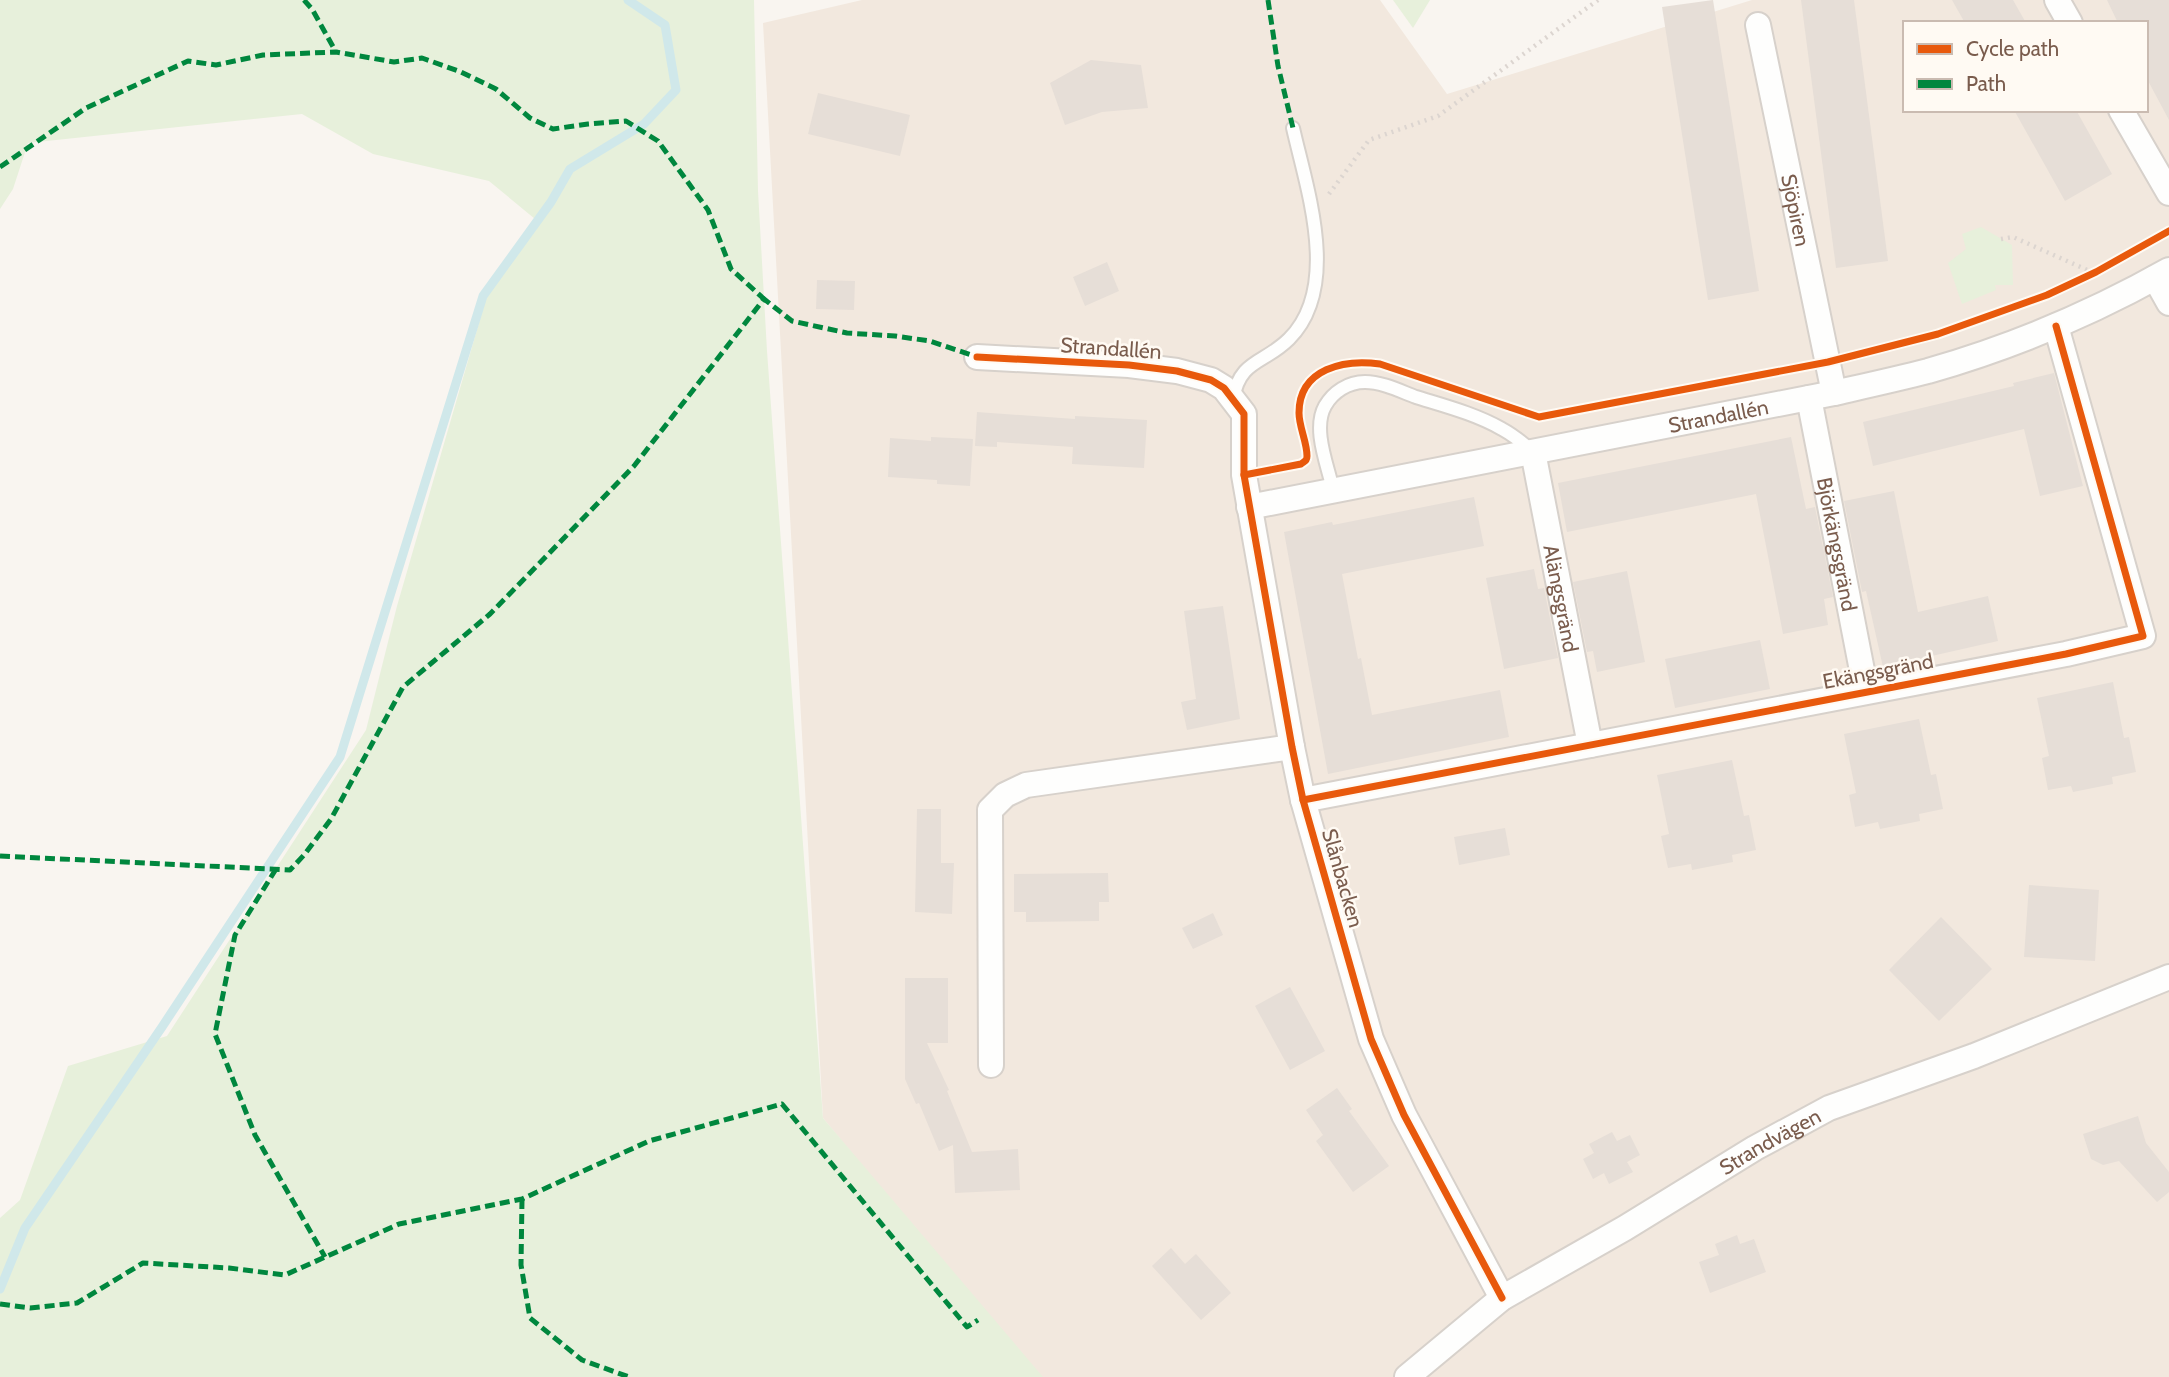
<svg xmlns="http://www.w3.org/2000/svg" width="2169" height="1377" font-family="Cabin,sans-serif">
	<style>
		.residential { fill: #f2e8de; fill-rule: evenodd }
		.green { fill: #e7f0db }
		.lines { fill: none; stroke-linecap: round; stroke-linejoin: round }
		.stream { stroke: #d0e8ea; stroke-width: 9 }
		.building { fill: #e6ded7 }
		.lane-casing { stroke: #d7d1cb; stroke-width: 16 }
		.street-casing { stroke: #d7d1cb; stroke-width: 28 }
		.path { stroke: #dcd5d0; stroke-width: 4.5; stroke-dasharray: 2 5; stroke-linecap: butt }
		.lane { stroke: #fefefd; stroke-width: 12 }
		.street { stroke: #fefefd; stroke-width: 24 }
		.quiet { stroke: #00873e; stroke-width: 5; stroke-dasharray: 10 5; stroke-linecap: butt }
		.cycleway-casing { stroke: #fffaf3; stroke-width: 11 }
		.cycleway { stroke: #e8590c; stroke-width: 7 }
		.labels { text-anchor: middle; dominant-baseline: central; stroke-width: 5; stroke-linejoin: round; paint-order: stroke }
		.street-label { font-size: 21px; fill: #7a5c4d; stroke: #fffaf3 }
	</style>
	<rect width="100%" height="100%" fill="#f9f5f0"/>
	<path class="residential" d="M862,0h518l67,94 305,-94h417v1377h-1132l-214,-259 -60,-1095zM1905,23h241v87h-241z"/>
	<g class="green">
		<polygon points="0,0 754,0 758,191 767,351 823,1118 1043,1377 0,1377 0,1218 20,1200 68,1066 167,1036 366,730 397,606 487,295 535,219 489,181 373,154 302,114 28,143 13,189 0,209"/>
		<polygon points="1393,0 1430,0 1413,28"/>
		<polygon points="1981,227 2012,245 2013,285 1995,285 1996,290 1962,304 1948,263 1966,249 1962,234"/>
	</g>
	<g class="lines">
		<polyline class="stream" points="0,1289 25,1228 162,1027 340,757 483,296 551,202 570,169 644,124 676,90 665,25 628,0"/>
	</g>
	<g class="building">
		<polygon points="1713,0 1759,291 1708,300 1662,7"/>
		<polygon points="1801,0 1854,0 1888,261 1836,268"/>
		<polygon points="1952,0 2013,0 2026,23 1965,23"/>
		<polygon points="2107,0 2169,0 2169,120 2146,77 2146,23 2118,23"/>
		<polygon points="1091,60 1141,65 1148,108 1102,112 1065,125 1050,83"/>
		<polygon points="818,93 910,115 900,156 808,134"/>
		<polygon points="2014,110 2076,110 2112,174 2065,201"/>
		<polygon points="1107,262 1119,291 1085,306 1073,277"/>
		<polygon points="817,280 855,281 854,310 816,309"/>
		<polygon points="2054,373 2083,486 2040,496 2024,429 1873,466 1863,422 2014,386 2013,383"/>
		<polygon points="977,412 1075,419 1075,416 1147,420 1144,468 1072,464 1073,447 997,442 997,447 975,446"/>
		<polygon points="931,437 973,439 970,486 937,484 937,480 888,477 890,438 931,441"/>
		<polygon points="1791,437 1806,509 1815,507 1833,597 1824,599 1828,625 1783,634 1756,494 1567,532 1558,483"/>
		<polygon points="1894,491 1918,612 1988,596 1998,641 1883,667 1866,591 1862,592 1844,501"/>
		<polygon points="1474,497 1484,546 1342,574 1358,659 1361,658 1372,715 1500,690 1509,737 1328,774 1284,532 1332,522 1333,525"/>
		<polygon points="1534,569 1538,589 1544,588 1558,658 1504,669 1486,578"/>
		<polygon points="1627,571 1645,662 1597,672 1593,651 1587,652 1573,582"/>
		<polygon points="1223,606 1240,719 1187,730 1181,702 1196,699 1184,611"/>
		<polygon points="1760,640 1770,689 1675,708 1665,659"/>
		<polygon points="2113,682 2124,738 2129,737 2136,772 2112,777 2113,784 2073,792 2071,786 2048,790 2042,758 2049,756 2037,698"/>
		<polygon points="1919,719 1931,775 1936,774 1943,809 1919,814 1920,821 1880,829 1878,822 1855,827 1849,795 1856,793 1844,734"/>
		<polygon points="1732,760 1744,816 1749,815 1756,850 1732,855 1733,862 1692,870 1691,864 1668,868 1661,836 1669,834 1657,775"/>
		<polygon points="917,809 941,809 941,863 954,863 952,914 915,912"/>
		<polygon points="1505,828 1510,855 1459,865 1454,837"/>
		<polygon points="1108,873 1109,902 1099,902 1099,921 1026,922 1026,912 1014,912 1014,874"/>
		<polygon points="2029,885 2099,890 2095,961 2024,957"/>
		<polygon points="1213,913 1223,935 1193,949 1182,928"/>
		<polygon points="1941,917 1992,969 1939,1021 1889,970"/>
		<polygon points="905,978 948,978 948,1043 927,1043 949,1090 947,1091 972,1152 1018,1149 1020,1190 955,1193 953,1145 939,1151 919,1103 916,1104 905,1079"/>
		<polygon points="1290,987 1325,1051 1290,1070 1255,1006"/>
		<polygon points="1337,1088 1352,1109 1349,1111 1389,1166 1353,1192 1316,1141 1323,1135 1306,1110"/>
		<polygon points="2138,1116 2146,1143 2169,1172 2169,1192 2157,1202 2119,1161 2103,1165 2091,1159 2083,1134"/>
		<polygon points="1612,1132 1617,1141 1630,1135 1640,1155 1627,1162 1633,1172 1609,1184 1604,1173 1593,1179 1583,1159 1594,1153 1589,1144"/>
		<polygon points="1737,1235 1740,1244 1754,1239 1766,1272 1710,1293 1699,1262 1719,1255 1715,1244"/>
		<polygon points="1171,1248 1185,1264 1196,1254 1231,1293 1201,1320 1152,1266"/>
	</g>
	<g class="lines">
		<g class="lane-casing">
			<g id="lane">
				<path d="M1233,399c7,-40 31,-35 56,-60 52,-52 18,-149 4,-211"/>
				<path d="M1333,490c-5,-24 -21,-61 -8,-84 8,-14 23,-24 40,-24 17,0 35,9 51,15 29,9 60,17 86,32 11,6 21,14 30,22"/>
			</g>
		</g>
		<g class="street-casing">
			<g id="street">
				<polyline points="2057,0 2070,23"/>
				<path id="s1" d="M1758,25l76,368"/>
				<polyline points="2121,110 2169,193"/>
				<polyline points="2155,278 2169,303"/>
				<polyline points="977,357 1129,365 1177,371 1211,380 1224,388 1244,414 1244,475 1292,747 1303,800 1371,1039 1404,1115 1502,1298"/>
				<path id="s2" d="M1809,398l57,293"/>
				<path id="s3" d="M1533,452l57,293"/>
				<path id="s4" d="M1249,507l585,-114c31,-7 63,-14 94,-22 84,-24 165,-58 241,-101"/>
				<polyline points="1303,800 2066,654 2143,636 2056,326"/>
				<polyline points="991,1065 990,810 1005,795 1026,785 1292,747"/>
				<path id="s5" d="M1407,1377l95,-79 123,-70 130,-80 74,-40 145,-52 195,-79"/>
			</g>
		</g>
		<g class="path">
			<polyline points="1329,194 1369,140 1438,116 1598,0"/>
			<polyline points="2001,239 2013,237 2094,273"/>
		</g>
		<use href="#lane" class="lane"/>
		<use href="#street" class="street"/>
		<g class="quiet">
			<polyline points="304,0 312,9 336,52"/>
			<polyline points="1268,0 1278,66 1293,128"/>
			<polyline points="0,167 86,108 188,61 216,65 263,55 336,52 394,62 422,58 461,72 496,89 530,118 553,129 588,124 626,121 658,141 708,210 731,269 764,299"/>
			<polyline points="0,856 290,870 304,855 331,819 403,687 490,614 634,466 764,299 792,321 847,333 895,336 930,341 977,357"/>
			<polyline points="276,869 235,935 215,1034 255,1135 325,1257"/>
			<polyline points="522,1199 521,1265 530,1318 582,1360 629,1377"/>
			<polyline points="0,1304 30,1308 77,1303 143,1263 229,1268 285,1275 399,1224 522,1199 649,1141 782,1104 967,1327 978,1320"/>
		</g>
		<g class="cycleway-casing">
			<g id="cycleway">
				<polyline points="977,357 1129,365 1177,371 1211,380 1224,388 1244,414 1244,475 1292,747 1303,800 1371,1039 1404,1115 1502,1298"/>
				<path d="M1244,475l57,-11c4,-3 6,-3 6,-8 0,-14 -8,-29 -8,-43 0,-45 46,-54 81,-49l159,53 289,-55 110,-28 109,-39 49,-23 73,-41"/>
				<polyline points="1303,800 2066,654 2143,636 2056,326"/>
			</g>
		</g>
		<use href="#cycleway" class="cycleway"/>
	</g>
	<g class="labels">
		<g class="street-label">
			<text stroke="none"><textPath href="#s1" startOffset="189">Sjöpiren</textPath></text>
			<text transform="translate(1111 348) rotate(4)">Strandallén</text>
			<text stroke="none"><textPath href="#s4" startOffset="478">Strandallén</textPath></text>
			<text stroke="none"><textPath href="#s2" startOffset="149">Björkängsgränd</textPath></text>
			<text stroke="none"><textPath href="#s3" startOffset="149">Alängsgränd</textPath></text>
			<text transform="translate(1878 671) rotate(-11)">Ekängsgränd</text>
			<text transform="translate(1343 878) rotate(74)">Slånbacken</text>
			<text stroke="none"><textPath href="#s5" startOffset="434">Strandvägen</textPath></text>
		</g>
	</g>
	<rect x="1903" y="21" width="245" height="91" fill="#fffaf3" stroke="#cabbb1" stroke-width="2"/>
	<rect x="1917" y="44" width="35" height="10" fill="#e8590c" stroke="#cabbb1" stroke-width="2"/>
	<text x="1966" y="56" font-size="21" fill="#7a5c4d">Cycle path</text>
	<rect x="1917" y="79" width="35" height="10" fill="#00873e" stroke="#cabbb1" stroke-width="2"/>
	<text x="1966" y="91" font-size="21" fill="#7a5c4d">Path</text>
</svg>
